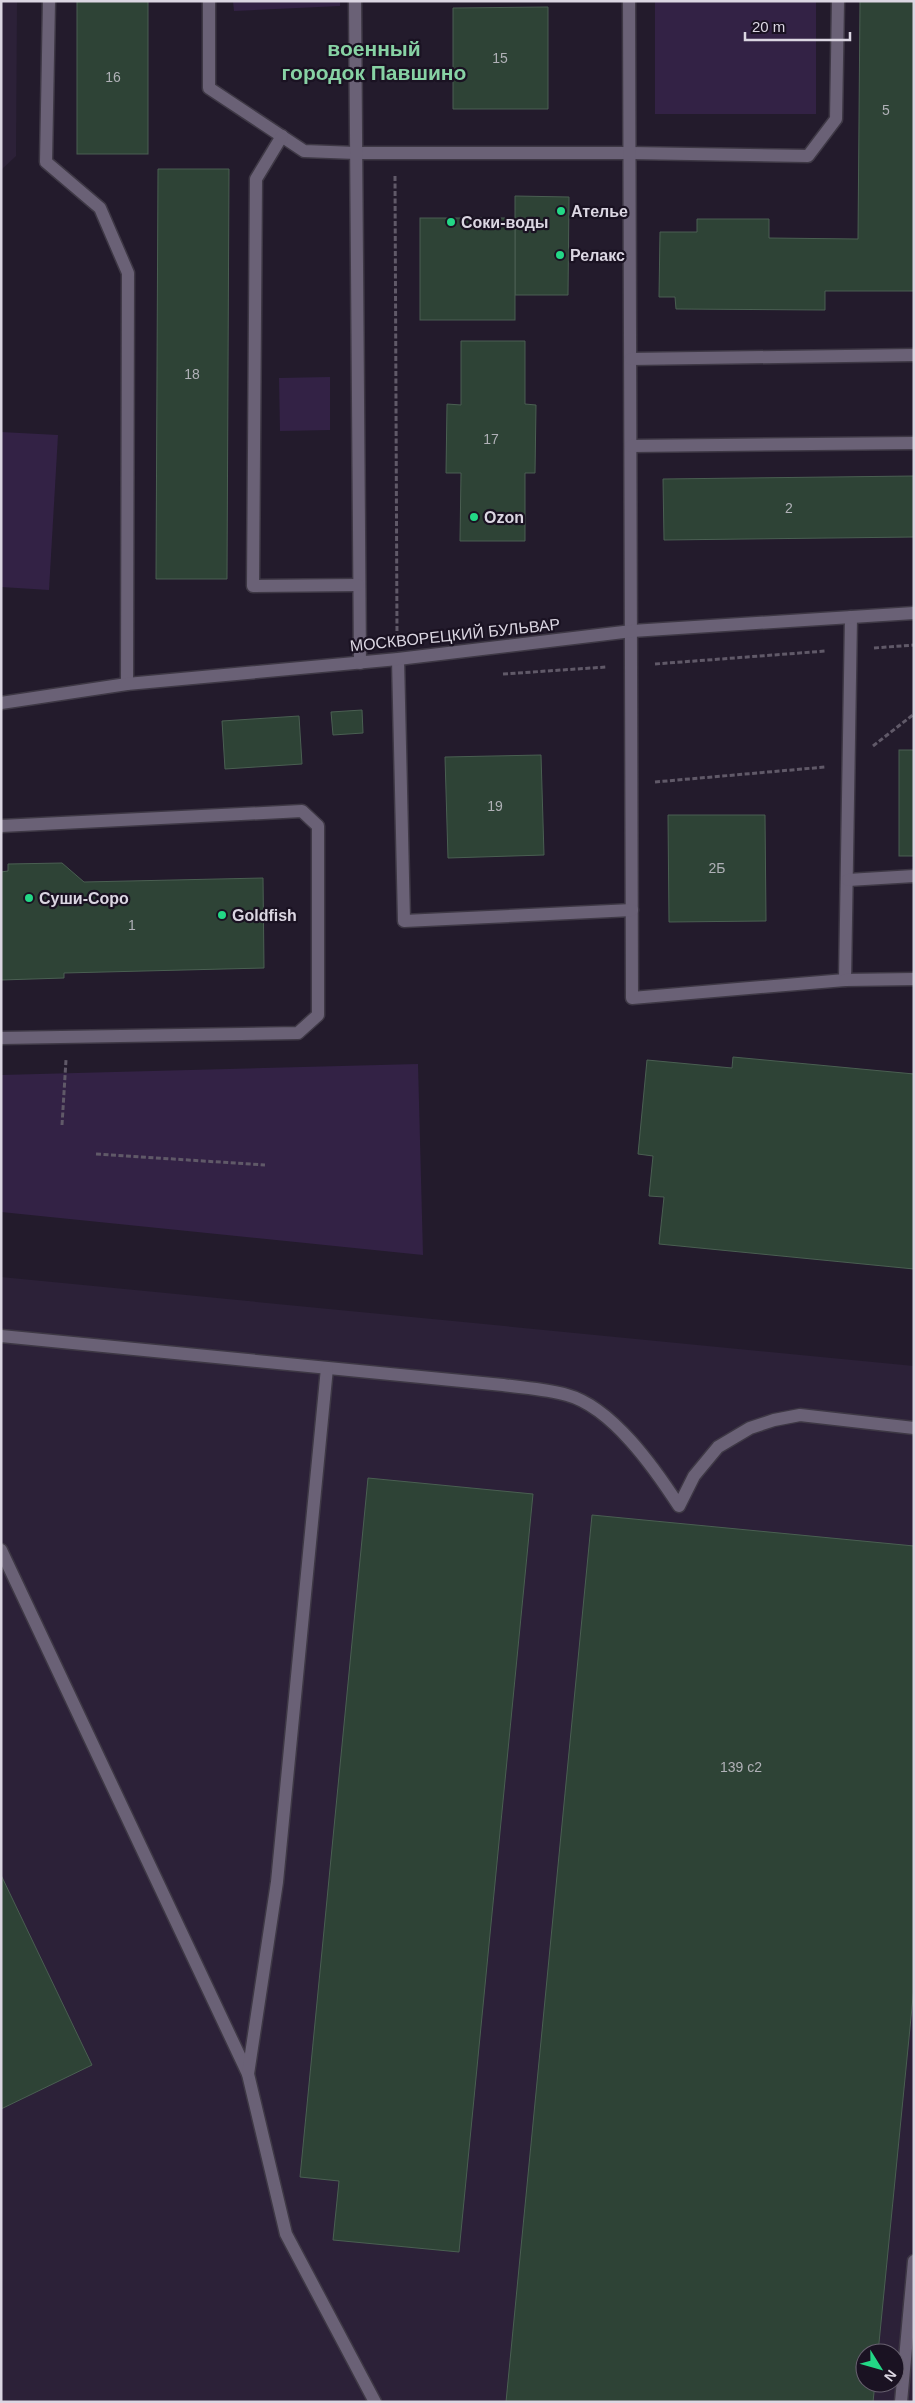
<svg xmlns="http://www.w3.org/2000/svg" width="915" height="2403" font-family="Arial,sans-serif">
	<style>
		.built { fill: #2c2138; fill-rule: evenodd }
		.green { fill: #332245 }
		.building { fill: #2e4336; stroke: #4a5f52 }
		.lines { fill: none; stroke-linecap: round; stroke-linejoin: round }
		.lane-casing { stroke: #3e3845; stroke-width: 15 }
		.street-casing { stroke: #3e3845; stroke-width: 15 }
		.path { stroke: #605968; stroke-width: 3; stroke-dasharray: 5 2.5; stroke-linecap: butt }
		.lane { stroke: #6a6176; stroke-width: 12 }
		.street { stroke: #6a6176; stroke-width: 12 }
		.poi-dot { fill: #23d886; stroke: #1a1222; stroke-width: 2 }
		.labels { text-anchor: middle; dominant-baseline: central; stroke-width: 4.5; stroke-linejoin: round; paint-order: stroke }
		.number-label { font-size: 14px; fill: #b0b1b7 }
		.poi-label { font-size: 16px; font-weight: bold; fill: #dbd6e2; stroke: #1a1222; text-anchor: start }
		.street-label { font-size: 16px; fill: #dbd6e2; stroke: #1a1222 }
		.district-label { font-size: 21px; font-weight: bold; fill: #87d2a4; stroke: #1a1222 }
	</style>
	<rect width="100%" height="100%" fill="#231b2c"/>
	<g class="built">
		<polygon points="1,1 17,1 16,156 1,170"/>
		<path d="M1,1277l913,89v1036h-913zM865,2353h30v30h-30z"/>
	</g>
	<g class="green">
		<polygon points="233,1 340,1 340,6 234,11"/>
		<rect x="655" y="1" width="161" height="113"/>
		<polygon points="330,377 330,430 280,431 279,378"/>
		<polygon points="1,432 58,435 49,590 1,587"/>
		<polygon points="418,1064 423,1255 1,1212 1,1075"/>
	</g>
	<g class="building">
		<rect x="77" y="1" width="71" height="153"/>
		<polygon points="860,1 914,1 914,291 825,291 825,310 676,309 675,297 659,297 660,232 697,232 697,219 769,219 769,238 858,239"/>
		<polygon points="548,7 548,109 453,109 453,8"/>
		<polygon points="158,169 229,169 227,579 156,579"/>
		<polygon points="515,196 569,197 568,295 515,295"/>
		<rect x="420" y="218" width="95" height="102"/>
		<polygon points="461,341 525,341 525,404 536,405 535,473 525,473 525,541 460,541 461,473 446,473 447,404 461,405"/>
		<polygon points="914,476 914,537 664,540 663,479"/>
		<polygon points="362,710 363,733 333,735 331,712"/>
		<polygon points="299,716 302,764 225,769 222,721"/>
		<rect x="899" y="750" width="15" height="106"/>
		<polygon points="541,755 544,855 448,858 445,757"/>
		<polygon points="668,815 765,815 766,921 669,922"/>
		<polygon points="62,863 84,882 263,878 264,968 64,973 64,978 1,980 1,872 8,871 8,864"/>
		<polygon points="733,1057 914,1074 914,1269 659,1244 664,1197 649,1196 653,1156 638,1154 647,1060 732,1068"/>
		<polygon points="368,1478 533,1494 459,2252 333,2240 339,2181 300,2177"/>
		<polygon points="592,1515 914,1546 914,1987 878,2353 865,2353 865,2383 875,2383 873,2402 506,2402"/>
		<polygon points="1,1875 92,2065 1,2109"/>
	</g>
	<g class="lines">
		<g class="lane-casing">
			<g id="lane">
				<polyline points="49,1 46,162 100,208 128,273 127,684"/>
				<polyline points="209,1 209,88 304,151 356,153 631,153 808,156 836,119 838,1"/>
				<polyline points="355,1 360,663"/>
				<polyline points="629,1 632,998 845,980 851,617"/>
				<polyline points="282,136 256,179 253,586 358,585"/>
				<polyline points="631,359 914,355"/>
				<polyline points="631,446 914,443"/>
				<polyline points="398,659 404,921 632,910"/>
				<polyline points="1,826 302,811 318,826 318,1015 298,1033 1,1038"/>
				<polyline points="848,880 914,876"/>
				<polyline points="845,980 914,979"/>
				<path d="M1,1336l502,49c21,3 43,4 64,10 45,12 88,74 112,111l15,-30 24,-29 32,-19 24,-8 26,-5 114,13"/>
				<polyline points="1,1550 248,2074 286,2234 375,2402"/>
				<polyline points="248,2074 277,1882 327,1368"/>
				<polyline points="901,2402 914,2261"/>
			</g>
		</g>
		<g class="street-casing">
			<polyline id="street" points="1,703 127,684 398,659 632,631 914,613"/>
		</g>
		<g class="path">
			<polyline points="395,176 397,635"/>
			<polyline points="874,648 914,645"/>
			<polyline points="655,664 826,651"/>
			<polyline points="503,674 606,667"/>
			<polyline points="873,746 914,714"/>
			<polyline points="655,782 825,767"/>
			<polyline points="62,1125 66,1060"/>
			<polyline points="96,1154 265,1165"/>
		</g>
		<use href="#lane" class="lane"/>
		<use href="#street" class="street"/>
	</g>
	<g class="poi-dot">
		<circle cx="561" cy="211" r="5"/>
		<circle cx="451" cy="222" r="5"/>
		<circle cx="560" cy="255" r="5"/>
		<circle cx="474" cy="517" r="5"/>
		<circle cx="29" cy="898" r="5"/>
		<circle cx="222" cy="915" r="5"/>
	</g>
	<g class="labels">
		<g class="number-label">
			<text x="500" y="58">15</text>
			<text x="113" y="77">16</text>
			<text x="886" y="110">5</text>
			<text x="192" y="374">18</text>
			<text x="491" y="439">17</text>
			<text x="789" y="508">2</text>
			<text x="495" y="806">19</text>
			<text x="717" y="868">2Б</text>
			<text x="132" y="925">1</text>
			<text x="741" y="1767">139 с2</text>
		</g>
		<g class="poi-label">
			<text x="571" y="211">Ателье</text>
			<text x="461" y="222">Соки-воды</text>
			<text x="570" y="255">Релакс</text>
			<text x="484" y="517">Ozon</text>
			<text x="39" y="898">Суши-Соро</text>
			<text x="232" y="915">Goldfish</text>
		</g>
		<g class="street-label">
			<text transform="translate(455 635) rotate(-6)">МОСКВОРЕЦКИЙ БУЛЬВАР</text>
		</g>
		<g class="district-label">
			<text x="374" y="48">военный<tspan x="374" dy="24">городок Павшино</tspan></text>
		</g>
	</g>
	<rect width="915" height="2403" fill="none" stroke="#dbd6e2" stroke-width="5"/>
	<g transform="translate(880 2368) rotate(127)"><circle r="24" fill="#1a1222" stroke="#67606f"/>
	<path d="M0-4L9 19L0 12L-9 19Z" fill="#23d886"/>
	<text y="-8" font-size="14" font-weight="bold" text-anchor="middle" fill="#dbd6e2">N</text>
	</g>
	<path d="M745 32v8h105v-8" fill="none" stroke="#dbd6e2" stroke-width="2.5"/>
	<text x="752" y="32" font-size="15" fill="#dbd6e2" stroke="#1a1222" stroke-width="4" paint-order="stroke">20 m</text>
</svg>
